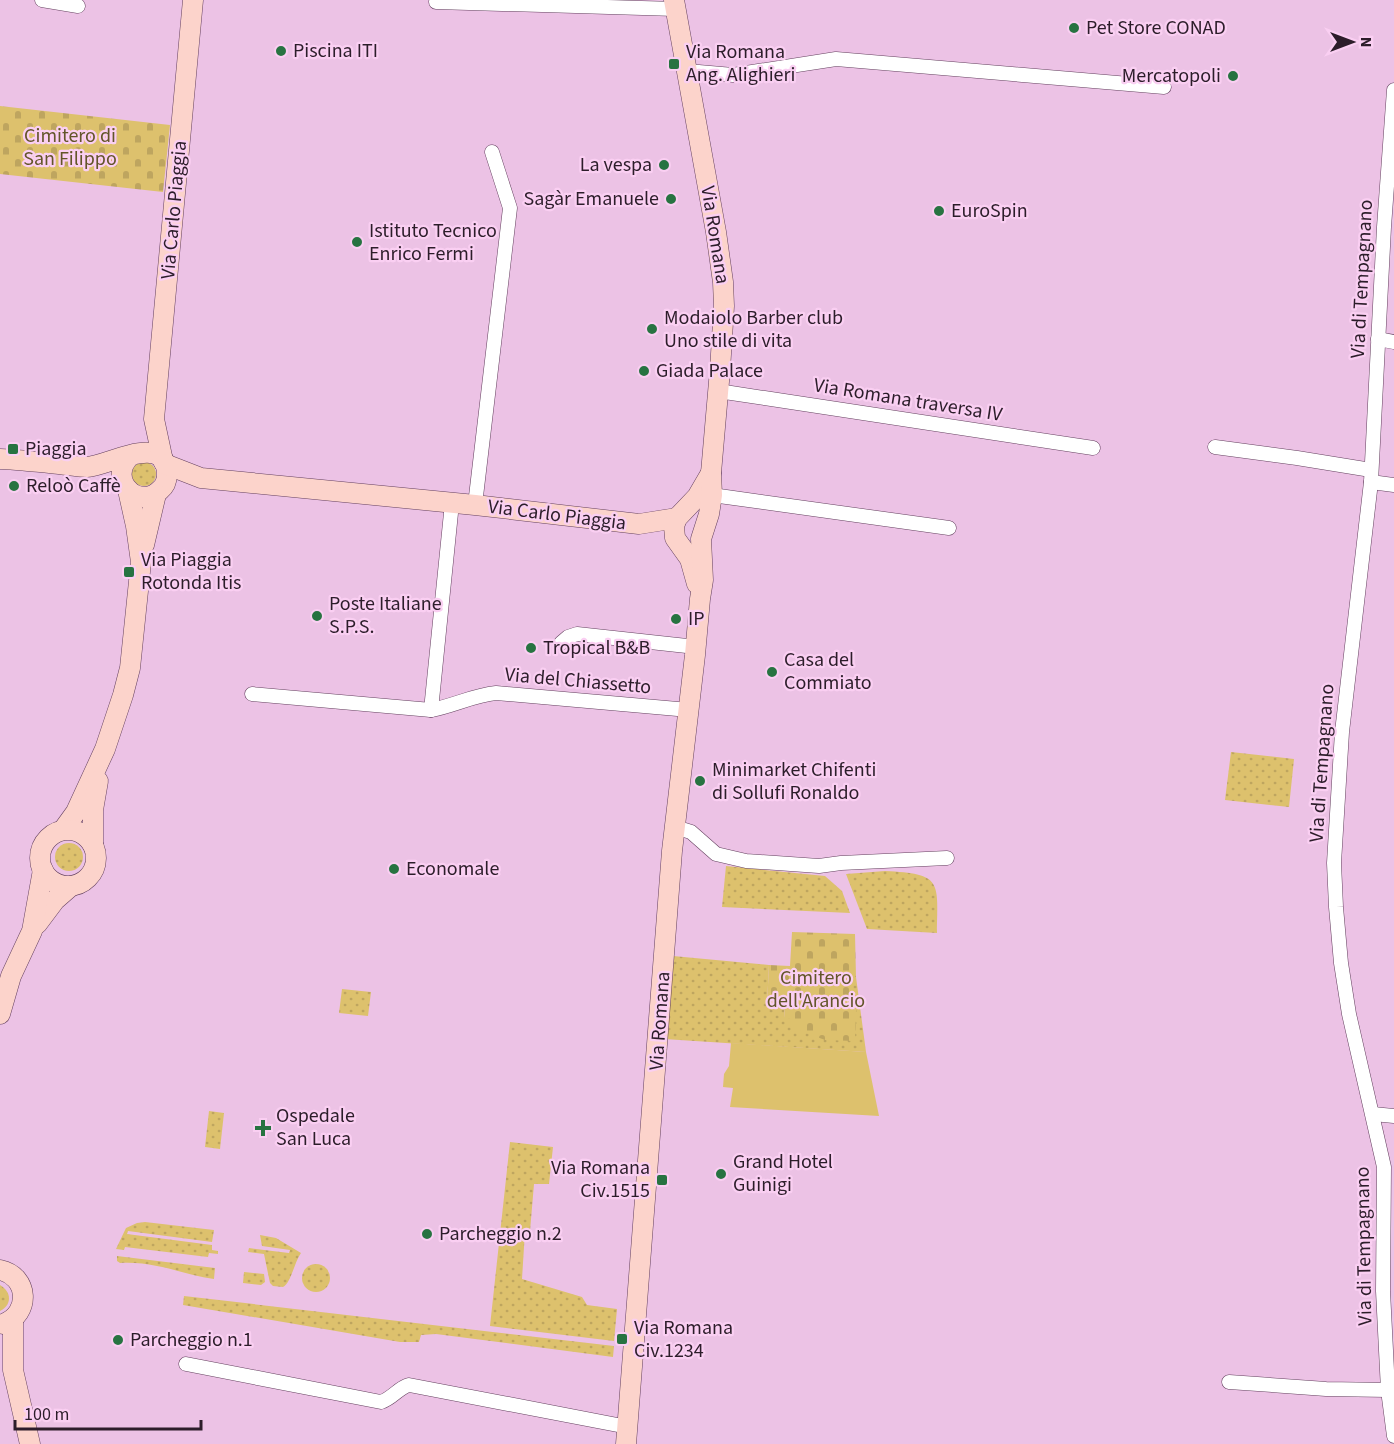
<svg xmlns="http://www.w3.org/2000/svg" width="1394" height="1444" font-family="'Source Sans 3',sans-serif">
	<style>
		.grass { fill: url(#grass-dots) }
		.cemetery { fill: url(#cemetery-stones) }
		.garden { fill: #ddc16d }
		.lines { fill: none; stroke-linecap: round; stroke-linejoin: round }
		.street-casing { stroke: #64415f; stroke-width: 15 }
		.secondary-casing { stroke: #64415f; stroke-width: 21 }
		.street { stroke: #fff; stroke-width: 14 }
		.secondary { stroke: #fcd3cb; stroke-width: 20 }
		.poi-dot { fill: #277341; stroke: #facff2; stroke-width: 2 }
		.labels { text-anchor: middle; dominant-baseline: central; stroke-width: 4.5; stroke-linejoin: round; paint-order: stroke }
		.poi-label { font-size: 20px; fill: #2c1d2a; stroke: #facff2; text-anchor: start }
		.park-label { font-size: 20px; fill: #635529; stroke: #facff2 }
		.street-label { font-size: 20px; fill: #2c1d2a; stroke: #facff2 }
	</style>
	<defs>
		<pattern id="grass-dots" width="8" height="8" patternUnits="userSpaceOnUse" patternTransform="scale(1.5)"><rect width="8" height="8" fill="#ddc16d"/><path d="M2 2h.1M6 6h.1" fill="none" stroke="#bea55f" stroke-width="1.8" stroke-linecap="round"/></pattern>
		<pattern id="cemetery-stones" width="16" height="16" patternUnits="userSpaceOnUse" patternTransform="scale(1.5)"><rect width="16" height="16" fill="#ddc16d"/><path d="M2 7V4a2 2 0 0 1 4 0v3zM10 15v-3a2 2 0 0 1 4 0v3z" fill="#bea55f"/></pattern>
	</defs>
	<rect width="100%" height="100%" fill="#ecc2e5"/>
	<g class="grass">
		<circle cx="144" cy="474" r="12"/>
		<polygon points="1231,752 1294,759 1289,807 1225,800"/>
		<circle cx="69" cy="857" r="14"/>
		<polygon points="726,866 825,876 842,891 850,913 722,907"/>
		<path d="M885,871c57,3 53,9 52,62l-70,-4 -21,-55z"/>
		<polygon points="673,956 769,965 767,1005 785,1006 784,1018 856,1010 853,1009 854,992 851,991 851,977 856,977 866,1052 664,1039"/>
		<polygon points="342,989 371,992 368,1016 339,1013"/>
		<polygon points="209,1111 224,1113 220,1149 205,1147"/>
		<polygon points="510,1142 553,1147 549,1184 534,1184 530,1231 525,1231 522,1279 582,1297 587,1305 617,1309 614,1341 490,1326"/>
		<polygon points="145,1222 214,1230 212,1242 128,1231 127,1234 212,1245 212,1250 218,1251 218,1254 209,1253 208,1257 125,1247 124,1250 116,1249 126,1228 137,1223"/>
		<path d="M260,1235l16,3 25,15c-7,10 -10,30 -18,34l-10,-1 -3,-3 -6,-29 -16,-2 1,-4 40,5 1,-3 -28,-4z"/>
		<path d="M117,1256l98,12 -1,11c-34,-5 -58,-18 -94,-16l-3,-2z"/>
		<circle cx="316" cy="1278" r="14"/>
		<polygon points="244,1272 264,1274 265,1282 261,1285 243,1283"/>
		<path d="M0,1285c12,7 12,20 0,26z"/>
		<polygon points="184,1296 614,1346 613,1357 436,1334 421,1335 419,1342 400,1342 183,1305"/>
	</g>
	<g class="cemetery">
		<polygon points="0,106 170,125 163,192 0,174"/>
		<polygon points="792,932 855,934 856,977 851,977 851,991 854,992 853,1009 856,1010 855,1041 825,1040 793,1028 793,1019 784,1018 785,1006 767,1005 769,965 790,966"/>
	</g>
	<polygon class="garden" points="731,1043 866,1052 879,1116 730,1107 733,1088 723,1087 724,1074 729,1066"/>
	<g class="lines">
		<g class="street-casing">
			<g id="street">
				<polyline points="42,0 78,6"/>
				<polyline points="436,2 676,9"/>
				<polyline points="687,71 733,75 836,59 1164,87"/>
				<polyline points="1394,90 1384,227 1371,482 1342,732 1334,863 1336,907 1341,963 1349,1014 1384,1167 1383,1291 1388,1390 1394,1436"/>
				<polyline points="1378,339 1394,342"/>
				<polyline points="718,391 1093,448"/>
				<polyline points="1215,447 1297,458 1371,470"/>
				<polyline points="1371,482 1394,485"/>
				<polyline points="712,495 949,528"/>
				<polyline points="475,505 510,208 492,152"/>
				<polyline points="561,643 568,637 577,634 696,647"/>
				<path d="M252,694l179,16c22,-4 43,-15 65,-17l193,17"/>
				<polyline points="431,710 452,503"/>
				<polyline points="675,827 691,832 716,854 746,861 819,866 841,863 947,858"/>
				<polyline points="1373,1114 1394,1116"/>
				<path d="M186,1364l195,38c12,-4 17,-14 28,-17l219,42"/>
				<polyline points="1229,1382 1326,1389 1388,1390"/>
			</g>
		</g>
		<g class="secondary-casing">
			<g id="secondary">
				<path d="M0,459c20,1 39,3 59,5 9,1 19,3 28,3 21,-1 79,-36 80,7 0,6 -2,12 -7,16 -21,21 -53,-10 -31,-33"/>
				<polyline points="163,461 154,419 193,0"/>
				<polyline points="165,464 201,478 475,505 639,524 677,518"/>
				<polyline points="144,545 156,494"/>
				<polyline points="697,584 690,559 675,538 674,526 677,518 697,497 711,473"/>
				<polyline points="63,830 76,812 105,749 123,695 130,668 141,562 136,526 128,490"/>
				<circle cx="68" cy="858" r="28"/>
				<polyline points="93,845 93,810 98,781"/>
				<polyline points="37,924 55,900 71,886"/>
				<polyline points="0,1014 11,976 32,931 43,870"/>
				<path d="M0,1270c29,6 31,44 3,54"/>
				<polyline points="13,1319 13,1370 30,1444"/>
				<polyline points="626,1444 672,851 695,655 700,599 703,580 701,539 709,514 712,495 711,473 720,370 724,306 723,282 716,232 674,0"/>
			</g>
		</g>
		<use href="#street" class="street"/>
		<use href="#secondary" class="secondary"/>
	</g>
	<g class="poi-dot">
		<circle cx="1074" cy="28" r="6"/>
		<circle cx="281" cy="51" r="6"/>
		<rect x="668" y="58" width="12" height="12" rx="3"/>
		<circle cx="1233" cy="76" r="6"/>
		<circle cx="664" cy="165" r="6"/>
		<circle cx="671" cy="199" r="6"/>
		<circle cx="939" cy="211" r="6"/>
		<circle cx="357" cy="242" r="6"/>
		<circle cx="652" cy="329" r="6"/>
		<circle cx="644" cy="371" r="6"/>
		<rect x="7" y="443" width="12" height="12" rx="3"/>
		<circle cx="14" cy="486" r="6"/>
		<rect x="123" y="566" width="12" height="12" rx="3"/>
		<circle cx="317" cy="616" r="6"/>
		<circle cx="676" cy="619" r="6"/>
		<circle cx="531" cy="648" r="6"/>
		<circle cx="772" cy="672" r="6"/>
		<circle cx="700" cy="781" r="6"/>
		<circle cx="394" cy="869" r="6"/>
		<path d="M260 1119h6v6h6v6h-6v6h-6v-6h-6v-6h6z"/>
		<circle cx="721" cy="1174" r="6"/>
		<rect x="656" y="1174" width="12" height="12" rx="3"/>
		<circle cx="427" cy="1234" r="6"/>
		<rect x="616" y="1333" width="12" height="12" rx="3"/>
		<circle cx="118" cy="1340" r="6"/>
	</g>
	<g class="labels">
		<g class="poi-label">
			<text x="1086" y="28">Pet Store CONAD</text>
			<text x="293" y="51">Piscina ITI</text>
			<text x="686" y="52">Via Romana<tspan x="686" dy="23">Ang. Alighieri</tspan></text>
			<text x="1221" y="76" text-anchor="end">Mercatopoli</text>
			<text x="652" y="165" text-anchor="end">La vespa</text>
			<text x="659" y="199" text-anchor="end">Sagàr Emanuele</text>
			<text x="951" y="211">EuroSpin</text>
			<text x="369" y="231">Istituto Tecnico<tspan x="369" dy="23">Enrico Fermi</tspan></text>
			<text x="664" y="318">Modaiolo Barber club<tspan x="664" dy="23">Uno stile di vita</tspan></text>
			<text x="656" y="371">Giada Palace</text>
			<text x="25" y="449">Piaggia</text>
			<text x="26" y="486">Reloò Caffè</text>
			<text x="141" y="560">Via Piaggia<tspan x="141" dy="23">Rotonda Itis</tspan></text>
			<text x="329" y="604">Poste Italiane<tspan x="329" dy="23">S.P.S.</tspan></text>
			<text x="688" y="619">IP</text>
			<text x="543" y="648">Tropical B&amp;B</text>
			<text x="784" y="660">Casa del<tspan x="784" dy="23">Commiato</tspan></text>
			<text x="712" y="770">Minimarket Chifenti<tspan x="712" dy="23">di Sollufi Ronaldo</tspan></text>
			<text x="406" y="869">Economale</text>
			<text x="276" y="1116">Ospedale<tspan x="276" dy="23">San Luca</tspan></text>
			<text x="733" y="1162">Grand Hotel<tspan x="733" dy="23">Guinigi</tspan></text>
			<text x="650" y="1168" text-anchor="end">Via Romana<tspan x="650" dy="23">Civ.1515</tspan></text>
			<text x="439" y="1234">Parcheggio n.2</text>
			<text x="634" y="1328">Via Romana<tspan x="634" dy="23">Civ.1234</tspan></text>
			<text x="130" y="1340">Parcheggio n.1</text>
		</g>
		<g class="park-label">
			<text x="70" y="136">Cimitero di<tspan x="70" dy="23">San Filippo</tspan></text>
			<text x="816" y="978">Cimitero<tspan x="816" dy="23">dell'Arancio</tspan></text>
		</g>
		<g class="street-label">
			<text transform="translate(174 210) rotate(-85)">Via Carlo Piaggia</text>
			<text transform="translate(715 235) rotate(81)">Via Romana</text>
			<text transform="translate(1362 279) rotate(-87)">Via di Tempagnano</text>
			<text transform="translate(908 400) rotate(9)">Via Romana traversa IV</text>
			<text transform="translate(557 515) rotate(7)">Via Carlo Piaggia</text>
			<text transform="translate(578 681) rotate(5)">Via del Chiassetto</text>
			<text transform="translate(1322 763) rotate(-86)">Via di Tempagnano</text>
			<text transform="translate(660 1021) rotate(-86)">Via Romana</text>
			<text transform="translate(1364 1246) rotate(-91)">Via di Tempagnano</text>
		</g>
	</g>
	<g transform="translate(1352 42) rotate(90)" stroke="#facff2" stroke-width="4.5" paint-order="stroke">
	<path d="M0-4.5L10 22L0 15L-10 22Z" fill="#2c1d2a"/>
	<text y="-9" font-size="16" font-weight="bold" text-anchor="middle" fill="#2c1d2a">N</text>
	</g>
	<path d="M15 1420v9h186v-9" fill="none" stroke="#2c1d2a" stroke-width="3"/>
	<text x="24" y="1420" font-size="18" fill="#2c1d2a" stroke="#facff2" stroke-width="4.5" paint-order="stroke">100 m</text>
</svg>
